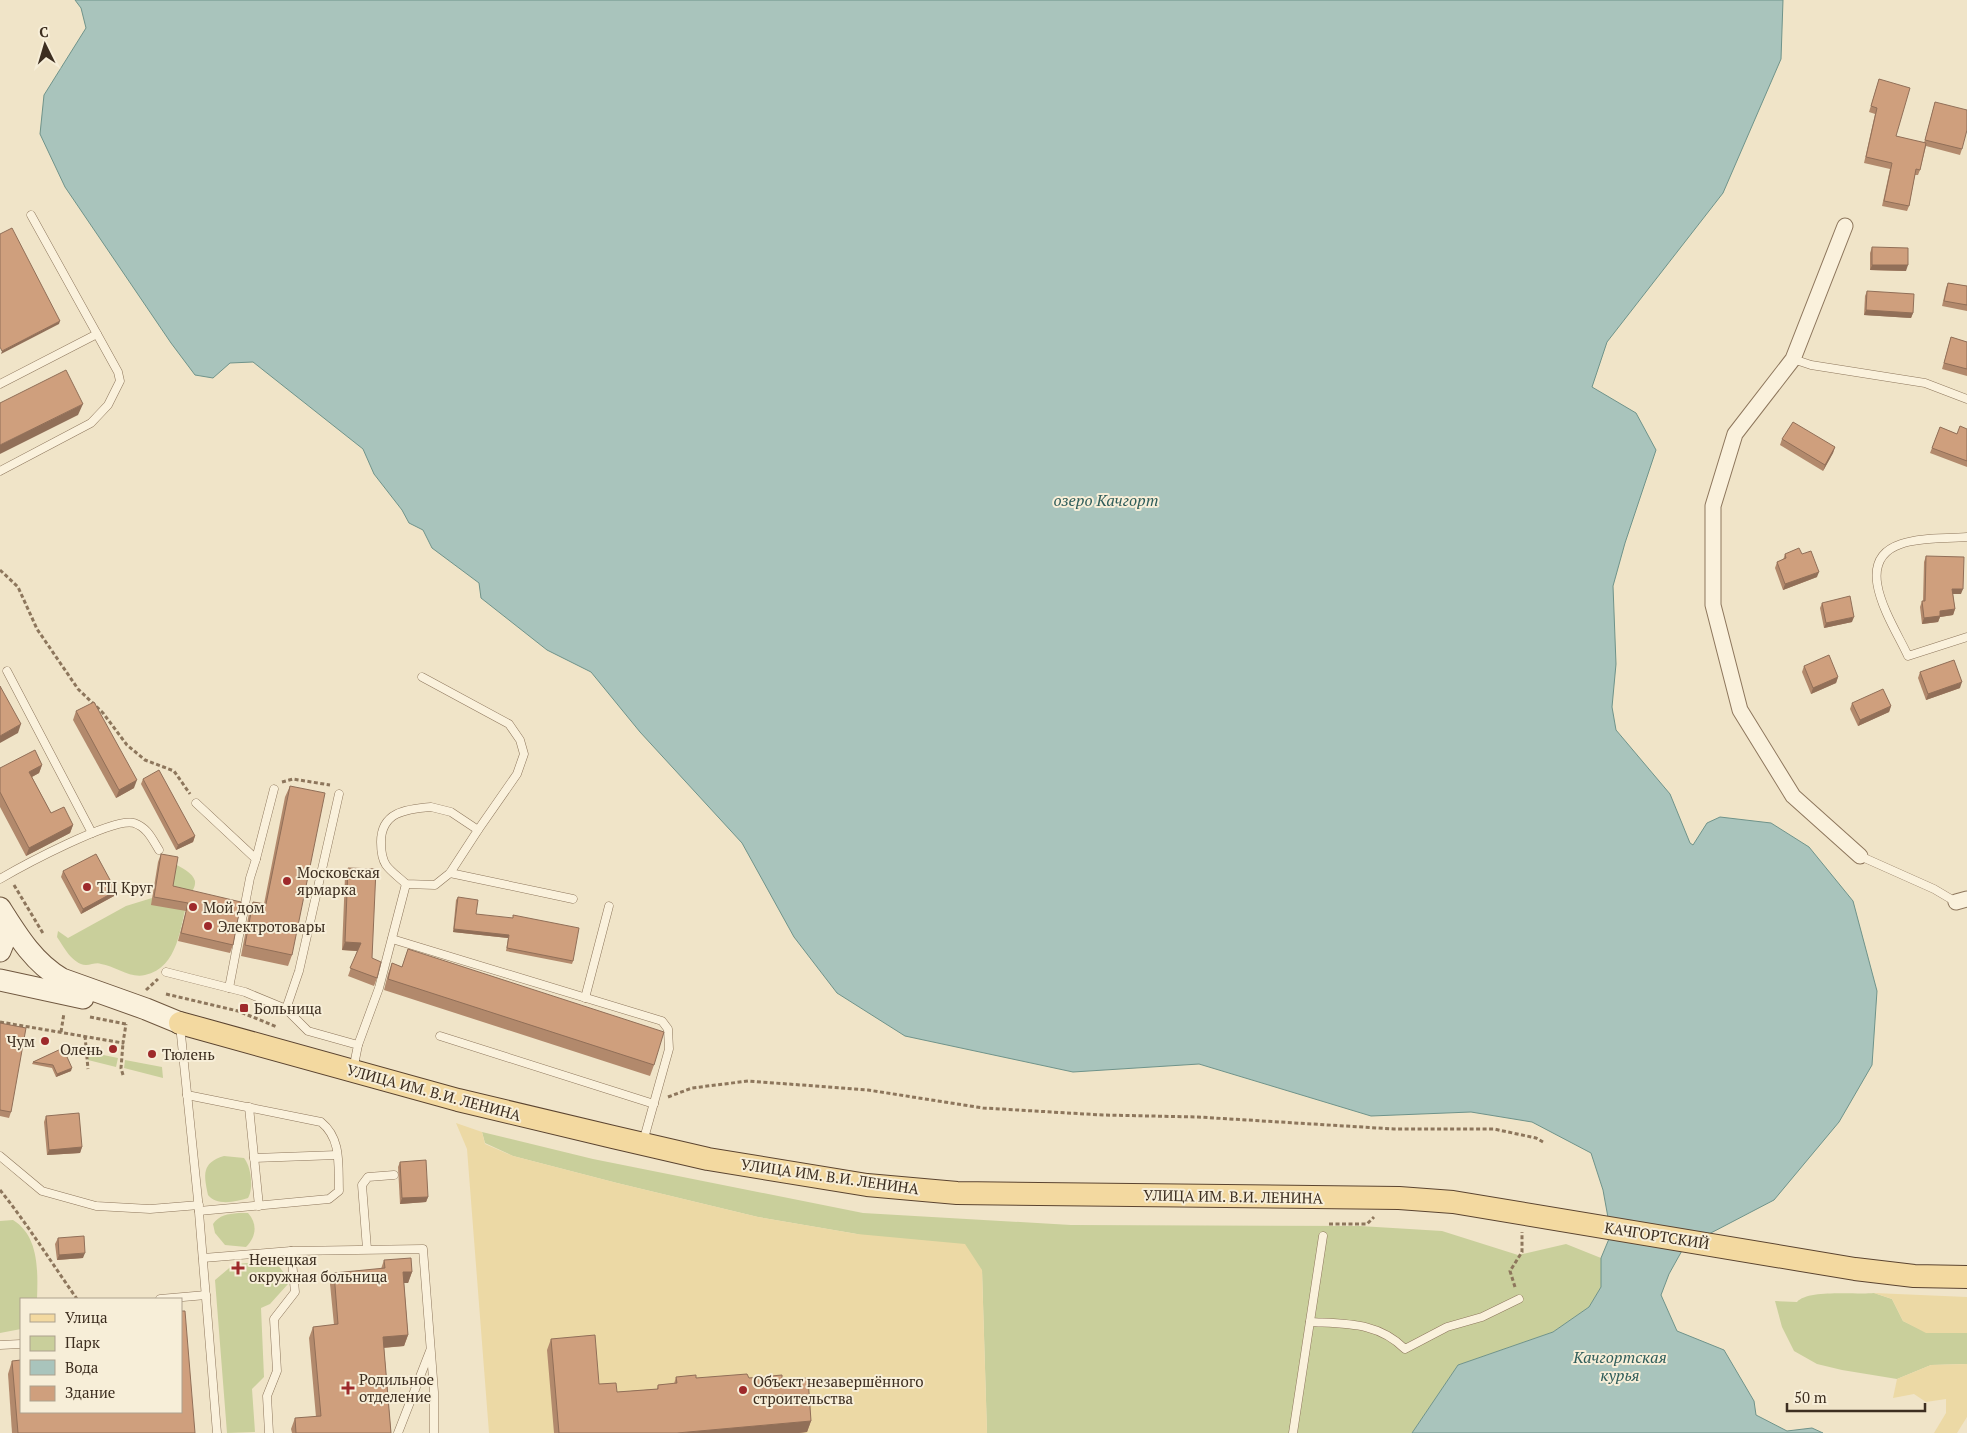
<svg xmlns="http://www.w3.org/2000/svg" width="1967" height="1433" font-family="'PT Serif',serif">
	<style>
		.green { fill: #c9cf9b }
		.sand { fill: #ecd9a5 }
		.water { fill: #a9c4bc; stroke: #6f938a }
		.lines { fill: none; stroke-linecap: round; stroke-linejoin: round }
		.lane-casing { stroke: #8d765c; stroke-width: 9 }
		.street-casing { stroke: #8d765c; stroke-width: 17 }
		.secondary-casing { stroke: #6f573f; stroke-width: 23 }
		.primary-casing { stroke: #5b4430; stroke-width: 24 }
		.path { stroke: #8d765c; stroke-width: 3; stroke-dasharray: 4 2.5; stroke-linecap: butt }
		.lane { stroke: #faf1dc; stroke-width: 8 }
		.street { stroke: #faf1dc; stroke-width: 15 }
		.secondary { stroke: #faf1dc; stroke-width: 21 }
		.primary { stroke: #f3d9a0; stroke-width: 22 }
		.wall { fill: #b2896c }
		.shaded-wall { fill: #916f58 }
		.building { fill: #cf9f7d; stroke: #916f58 }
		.poi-dot { fill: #9e2a2b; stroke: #f7eed8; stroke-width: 2 }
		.labels { text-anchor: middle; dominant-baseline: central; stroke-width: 4; stroke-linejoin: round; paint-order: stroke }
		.poi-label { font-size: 15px; fill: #3d2e20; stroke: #f7eed8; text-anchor: start }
		.street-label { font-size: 15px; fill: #3d2e20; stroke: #f7eed8 }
		.water-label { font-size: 16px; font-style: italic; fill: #2f5d5a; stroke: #f7eed8 }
	</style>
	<rect width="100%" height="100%" fill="#f0e4c8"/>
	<g class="green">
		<path d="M175,864c7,4 18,9 20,17 1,7 -5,12 -7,18 -8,26 -9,69 -43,76 -14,4 -30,-9 -44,-11 -4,-2 -10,1 -15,1 -14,-1 -22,-18 -29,-28l1,-6 10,7 58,-32 26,-8z"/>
		<polygon points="89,1052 118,1058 116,1067 88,1060"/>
		<polygon points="125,1060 162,1067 163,1078 124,1068"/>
		<polygon points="482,1132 593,1159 863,1213 1071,1225 1360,1226 1442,1231 1518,1255 1566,1244 1601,1258 1601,1287 1589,1307 1553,1332 1458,1365 1412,1433 987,1433 982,1270 857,1234 758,1217 617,1183 513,1156 485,1143"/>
		<path d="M224,1156l20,2c7,8 10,31 4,40 -12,4 -32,8 -40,-3 -4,-20 -7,-32 16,-39z"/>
		<path d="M238,1213h10c10,11 8,24 -2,34l-21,-2 -10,-12 -2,-9c6,-9 15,-10 25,-11z"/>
		<path d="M13,1220c26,16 25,51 24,79h-16v30l-21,4v-112z"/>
		<polygon points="264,1262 278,1265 287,1277 288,1284 270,1304 261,1308 264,1377 252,1389 255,1432 227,1433 215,1280 234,1264"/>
		<path d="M1874,1293l18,6 11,22 23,11 41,1v31l-36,1 -34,14 -55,-9 -25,-6 -23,-13 -12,-24 -7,-26 22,1c11,-13 60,-7 77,-9z"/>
	</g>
	<g class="sand">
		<polygon points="456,1123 482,1132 485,1144 513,1156 617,1183 758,1217 857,1234 965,1244 982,1270 987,1433 489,1433 467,1149"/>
		<polygon points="1874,1293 1967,1297 1967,1333 1926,1333 1903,1321 1892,1299"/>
		<polygon points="1967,1364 1967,1417 1957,1433 1934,1433 1946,1413 1946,1399 1926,1402 1914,1394 1893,1398 1897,1379 1931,1365"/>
	</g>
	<polygon class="water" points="75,0 1783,0 1781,59 1723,193 1607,342 1592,387 1636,413 1656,450 1625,543 1613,586 1616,664 1612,707 1616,730 1670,794 1690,843 1693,845 1707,823 1720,817 1771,823 1809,847 1853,901 1877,991 1872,1065 1839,1122 1774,1200 1684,1247 1669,1274 1661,1295 1677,1331 1724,1350 1754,1401 1756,1415 1787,1431 1812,1428 1823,1433 1412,1433 1458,1365 1553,1332 1589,1307 1601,1287 1601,1258 1611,1234 1603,1190 1591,1153 1532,1122 1471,1112 1371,1116 1199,1064 1073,1072 905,1036 837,993 794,937 742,843 640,732 591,672 547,650 481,598 479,583 432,548 423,530 409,523 402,510 374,474 363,449 253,362 230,363 213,378 195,375 171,343 65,187 40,134 44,95 86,28 81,8"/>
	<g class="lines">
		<g class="lane-casing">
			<g id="lane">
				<polyline points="1793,359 1811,365 1925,383 1967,399"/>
				<polyline points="0,384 97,334 31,215"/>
				<polyline points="0,471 91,423 108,405 120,381 118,372 97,334"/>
				<path d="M1967,537c-20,2 -46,0 -66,7 -52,17 -7,81 7,112l59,-19"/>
				<polyline points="7,671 92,833"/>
				<polyline points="422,677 509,724 520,740 524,754 517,774 478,830"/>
				<polyline points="196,803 256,859 250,878 229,988"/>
				<path d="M431,807l20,5 27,18 -28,43 -15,12 -29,-1c-6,-6 -15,-12 -20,-19 -4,-6 -5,-15 -5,-23 0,-30 25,-33 50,-35z"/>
				<polyline points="1860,856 1934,889 1956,902"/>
				<polyline points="256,859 274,789"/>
				<polyline points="450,873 573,899"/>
				<path d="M0,879c22,-13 113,-62 134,-56 14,5 18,16 25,27"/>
				<polyline points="392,939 662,1021 668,1029 669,1049 643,1142"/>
				<polyline points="166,972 245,992 286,1009 299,971 339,794"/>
				<polyline points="585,998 609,906"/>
				<polyline points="286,1009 308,1031 358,1045 353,1070"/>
				<polyline points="180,1025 198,1200 217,1433"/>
				<polyline points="440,1036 654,1104"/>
				<polyline points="358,1045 379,988 406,884"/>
				<path d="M187,1095l134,27c21,17 17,43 18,69l-10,8 -130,12"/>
				<polyline points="249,1107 259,1206"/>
				<polyline points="0,1156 42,1191 96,1206 150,1209 199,1205"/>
				<polyline points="254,1158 337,1155"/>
				<polyline points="367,1249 362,1185 368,1177 394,1175"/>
				<polyline points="203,1258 291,1251 423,1249 434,1392 434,1433"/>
				<polyline points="160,1299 206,1295"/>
				<path d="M1310,1322c37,2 68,0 95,27l42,-22 35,-10 37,-18"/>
				<polyline points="0,1345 21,1344"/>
				<polyline points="269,1433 267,1396 277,1371 274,1319 295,1292 291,1251"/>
				<polyline points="398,1433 430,1351"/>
				<polyline points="1293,1433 1323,1236"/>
			</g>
		</g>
		<g class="street-casing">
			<g id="street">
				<polyline points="1845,226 1793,359 1735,434 1713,506 1713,605 1740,710 1793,796 1860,856"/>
				<polyline points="1956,902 1967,899"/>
			</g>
		</g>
		<g class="secondary-casing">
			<g id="secondary">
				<path d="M0,908c17,27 34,55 62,71l84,30 34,14"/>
				<polyline points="0,951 4,941 6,918"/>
				<polyline points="0,980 83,998"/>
			</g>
		</g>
		<g class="primary-casing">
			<polyline id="primary" points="180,1023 458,1100 613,1137 708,1159 867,1185 957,1193 1399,1198 1453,1202 1855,1269 1914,1276 1967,1277"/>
		</g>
		<g class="path">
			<polyline points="0,570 18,587 37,629 78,689 103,713 127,745 145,760 174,771 190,794"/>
			<polyline points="282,782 293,779 330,785"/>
			<polyline points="14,885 44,935"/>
			<polyline points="146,990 158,979"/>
			<polyline points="166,994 238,1011 277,1027"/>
			<polyline points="90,1017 126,1024"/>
			<polyline points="0,1022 123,1043 126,1024"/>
			<polyline points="61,1032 64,1013"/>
			<polyline points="85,1036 88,1069"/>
			<polyline points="123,1075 121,1068 123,1043"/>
			<polyline points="668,1097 692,1088 748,1081 868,1090 983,1108 1103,1115 1198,1117 1394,1129 1494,1129 1536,1138 1543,1142"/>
			<path d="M0,1190c28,35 51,72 77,109"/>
			<polyline points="1329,1224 1367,1224 1374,1217"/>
			<polyline points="1515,1287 1510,1271 1522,1252 1522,1232"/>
		</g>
		<use href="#lane" class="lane"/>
		<use href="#street" class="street"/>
		<use href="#secondary" class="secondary"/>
		<use href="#primary" class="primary"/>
	</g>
	<g class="wall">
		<polygon points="1879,79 1896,136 1924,143 1935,102 1962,149 1960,155 1926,146 1920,170 1918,175 1915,175 1909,206 1907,211 1882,206 1890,169 1864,163 1875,114 1869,112"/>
		<polygon points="1872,247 1906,271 1870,270 1870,253"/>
		<polygon points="1948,283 1967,286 1967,311 1942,306 1946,288"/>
		<polygon points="1867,291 1913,313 1911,318 1864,315 1865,296"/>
		<polygon points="1951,337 1967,342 1967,376 1942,369"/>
		<polygon points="1940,427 1957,434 1967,429 1967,467 1930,453"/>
		<polygon points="1782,439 1835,447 1833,453 1823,471 1780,445"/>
		<polygon points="1785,554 1802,554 1817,577 1783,590 1775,568 1777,562 1783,560"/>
		<polygon points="1926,556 1961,594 1953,594 1955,609 1953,615 1940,617 1938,622 1922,624 1920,607 1922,601 1923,601 1924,562"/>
		<polygon points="1822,603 1852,622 1824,628 1820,608"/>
		<polygon points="1804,666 1838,677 1836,683 1811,694 1802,672"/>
		<polygon points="1920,672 1960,688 1926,700 1918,678"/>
		<polygon points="1852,703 1891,706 1889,712 1858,726 1850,709"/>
		<polygon points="76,711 134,788 116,798 73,720"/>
		<polygon points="42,765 39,773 32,777 51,813 73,825 70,833 26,856 0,807 0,768"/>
		<polygon points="143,779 195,836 193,842 176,850 141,784"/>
		<polygon points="290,786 292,955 288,966 241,956 249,913 253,902 264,904 285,797"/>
		<polygon points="161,854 173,886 233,945 230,953 178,941 186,911 151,905 158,862"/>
		<polygon points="348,868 372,958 377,978 374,986 348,976 357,951 342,950 345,876"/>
		<polygon points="63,871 116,891 114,896 81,914 61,877"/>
		<polygon points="458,897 476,914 573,961 572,964 506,951 508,938 453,932 456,900"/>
		<polygon points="408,949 654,1065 650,1076 384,990 388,974 392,963 402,967"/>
		<polygon points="0,1023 11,1112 9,1118 0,1116"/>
		<polygon points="63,1048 71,1071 56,1077 52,1068 32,1064 33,1062"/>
		<polygon points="46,1116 82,1147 80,1153 47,1155 44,1122"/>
		<polygon points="400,1162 428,1197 426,1202 400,1204 398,1167"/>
		<polygon points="58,1238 83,1258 57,1260 55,1244"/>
		<polygon points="384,1260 412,1272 408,1283 404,1283 408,1335 404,1346 384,1348 391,1433 292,1433 291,1429 295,1418 316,1417 309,1338 313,1327 334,1325 330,1284 334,1273 381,1269"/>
		<polygon points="551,1339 599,1384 617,1392 657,1389 658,1385 674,1384 676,1377 696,1378 749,1378 782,1380 811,1421 807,1432 799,1433 554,1433 547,1350"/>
		<polygon points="12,1361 195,1433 12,1433 8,1374"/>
	</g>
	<g class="shaded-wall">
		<polygon points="1872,265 1908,265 1906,271 1870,270"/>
		<polygon points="1866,310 1913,313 1911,318 1864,315"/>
		<polygon points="60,321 59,324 1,354 2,351"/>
		<polygon points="83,404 78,415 0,454 0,445"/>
		<polygon points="1835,447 1833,453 1823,471 1825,465"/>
		<polygon points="1819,572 1817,577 1783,590 1785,584"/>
		<polygon points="1952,589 1963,589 1961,594 1950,594"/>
		<polygon points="1955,609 1953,615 1940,617 1938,622 1922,624 1924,618 1940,611"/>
		<polygon points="1854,617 1852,622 1824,628 1826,623"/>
		<polygon points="1838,677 1836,683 1811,694 1813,688"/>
		<polygon points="1962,682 1960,688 1926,700 1928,694"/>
		<polygon points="1891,706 1889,712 1858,726 1860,720"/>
		<polygon points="21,724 18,733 0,743 0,736"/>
		<polygon points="42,765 39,773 26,780 29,772"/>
		<polygon points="137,780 134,788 116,798 119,790"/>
		<polygon points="73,825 70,833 26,856 29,848"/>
		<polygon points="195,836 193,842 176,850 178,845"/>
		<polygon points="116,891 114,896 81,914 83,909"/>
		<polygon points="454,929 509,935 508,938 453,932"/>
		<polygon points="345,942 361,943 358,951 342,950"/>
		<polygon points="72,1068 71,1071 56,1077 57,1074"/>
		<polygon points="82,1147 80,1153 47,1155 49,1150"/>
		<polygon points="428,1197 426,1202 400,1204 402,1198"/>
		<polygon points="85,1253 83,1258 57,1260 59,1255"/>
		<polygon points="403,1272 412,1272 408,1283 399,1283"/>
		<polygon points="408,1335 404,1346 379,1348 383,1337"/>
		<polygon points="811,1421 807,1432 799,1433 677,1433"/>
	</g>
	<g class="building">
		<polygon points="1879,79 1910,88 1896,136 1926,143 1920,170 1916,169 1909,206 1884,201 1892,163 1866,157 1877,108 1871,106"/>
		<polygon points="1935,102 1967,110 1967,130 1962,149 1925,140"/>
		<polygon points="12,228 60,321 2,351 0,347 0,234"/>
		<polygon points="1872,247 1908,248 1908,265 1872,265"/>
		<polygon points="1948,283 1967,286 1967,305 1944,301"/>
		<polygon points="1867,291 1914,294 1913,313 1866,310"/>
		<polygon points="1951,337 1967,342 1967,369 1944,363"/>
		<polygon points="66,370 83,404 0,445 0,403"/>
		<polygon points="1793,422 1835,447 1825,465 1782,439"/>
		<polygon points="1960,426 1967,429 1967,461 1932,448 1940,427 1957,434"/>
		<polygon points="1799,548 1802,554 1811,551 1819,572 1785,584 1777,562 1786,558 1785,554"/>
		<polygon points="1926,556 1964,557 1963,589 1952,589 1955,609 1940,611 1940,616 1924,618 1922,601 1925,601"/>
		<polygon points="1850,596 1854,617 1826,623 1822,603"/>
		<polygon points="1829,655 1838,677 1813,688 1804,666"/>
		<polygon points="1954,660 1962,682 1928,694 1920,672"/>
		<polygon points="0,686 21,724 0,736"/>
		<polygon points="1883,689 1891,706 1860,720 1852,703"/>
		<polygon points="94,702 137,780 119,790 76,711"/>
		<polygon points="35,750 42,765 29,772 51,813 64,807 73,825 29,848 0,792 0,768"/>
		<polygon points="159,770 195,836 178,845 143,779"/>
		<polygon points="290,786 325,793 292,955 245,945 253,902 266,904"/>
		<polygon points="96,854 116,891 83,909 63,871"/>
		<polygon points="161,854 178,857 173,886 241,902 233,945 181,933 188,903 154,897"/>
		<polygon points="348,868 376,869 372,958 381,962 377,978 350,968 361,943 345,942"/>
		<polygon points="458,897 478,900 476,914 513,918 513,915 579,928 573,961 507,948 509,935 454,929"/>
		<polygon points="408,949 664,1032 654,1065 388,979 392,963 402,967"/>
		<polygon points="0,1023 26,1028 11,1112 0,1110"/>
		<polygon points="63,1048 72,1068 57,1074 53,1065 33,1062"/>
		<polygon points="79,1113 82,1147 49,1150 46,1116"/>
		<polygon points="426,1160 428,1197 402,1198 400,1162"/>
		<polygon points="84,1236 85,1253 59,1255 58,1238"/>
		<polygon points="411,1258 412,1272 403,1272 408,1335 383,1337 391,1433 296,1433 295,1418 321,1416 313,1327 338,1324 334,1273 385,1268 384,1260"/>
		<polygon points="181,1311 185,1311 195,1433 18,1433 12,1361 21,1360 21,1412 181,1412"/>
		<polygon points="595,1335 599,1384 616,1383 617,1392 658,1389 658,1385 677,1383 676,1377 696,1375 696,1378 747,1374 749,1378 782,1375 782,1380 808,1378 811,1421 677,1433 559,1433 551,1339"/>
	</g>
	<g class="poi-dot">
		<circle cx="287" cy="881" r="5"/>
		<circle cx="87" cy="887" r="5"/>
		<circle cx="193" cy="907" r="5"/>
		<circle cx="208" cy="926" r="5"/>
		<rect x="239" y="1003" width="10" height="10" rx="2.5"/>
		<circle cx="45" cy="1041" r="5"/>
		<circle cx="113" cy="1049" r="5"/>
		<circle cx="152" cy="1054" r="5"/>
		<path d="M235.5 1260.5h5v5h5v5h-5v5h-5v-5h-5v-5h5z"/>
		<path d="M345.5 1380.5h5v5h5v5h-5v5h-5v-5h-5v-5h5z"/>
		<circle cx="743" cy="1390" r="5"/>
	</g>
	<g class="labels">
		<g class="poi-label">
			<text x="297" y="872">Московская<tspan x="297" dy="17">ярмарка</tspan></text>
			<text x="97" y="887">ТЦ Круг</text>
			<text x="203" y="907">Мой дом</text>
			<text x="218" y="926">Электротовары</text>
			<text x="254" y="1008">Больница</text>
			<text x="35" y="1041" text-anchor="end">Чум</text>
			<text x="103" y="1049" text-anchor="end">Олень</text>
			<text x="162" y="1054">Тюлень</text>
			<text x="249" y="1259">Ненецкая<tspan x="249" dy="17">окружная больница</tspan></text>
			<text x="359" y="1379">Родильное<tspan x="359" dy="17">отделение</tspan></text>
			<text x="753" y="1381">Объект незавершённого<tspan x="753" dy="17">строительства</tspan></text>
		</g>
		<g class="street-label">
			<text transform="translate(434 1092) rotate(15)">УЛИЦА ИМ. В.И. ЛЕНИНА</text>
			<text transform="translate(830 1176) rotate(8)">УЛИЦА ИМ. В.И. ЛЕНИНА</text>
			<text transform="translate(1233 1196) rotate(1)">УЛИЦА ИМ. В.И. ЛЕНИНА</text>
			<text transform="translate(1657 1235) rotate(9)">КАЧГОРТСКИЙ</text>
		</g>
		<g class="water-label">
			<text x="1106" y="500">озеро Качгорт</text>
			<text x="1620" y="1357">Качгортская<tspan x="1620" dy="18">курья</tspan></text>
		</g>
	</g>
	<rect x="20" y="1298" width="162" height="115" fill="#f7eed8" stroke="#ada18e"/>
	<rect x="30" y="1314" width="25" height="8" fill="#f3d9a0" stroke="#ada18e"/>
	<text x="65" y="1323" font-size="15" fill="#3d2e20">Улица</text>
	<rect x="30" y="1336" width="25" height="15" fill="#c9cf9b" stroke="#ada18e"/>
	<text x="65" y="1348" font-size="15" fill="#3d2e20">Парк</text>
	<rect x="30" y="1360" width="25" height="15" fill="#a9c4bc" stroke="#ada18e"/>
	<text x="65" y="1373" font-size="15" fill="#3d2e20">Вода</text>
	<rect x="30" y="1386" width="25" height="15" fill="#cf9f7d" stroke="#ada18e"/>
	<text x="65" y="1398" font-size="15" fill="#3d2e20">Здание</text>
	<g transform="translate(45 45) rotate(355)" stroke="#f7eed8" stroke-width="4" paint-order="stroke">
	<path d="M0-4L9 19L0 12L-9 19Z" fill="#3d2e20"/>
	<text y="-8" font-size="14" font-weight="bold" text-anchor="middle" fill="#3d2e20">С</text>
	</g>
	<path d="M1787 1403v8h138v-8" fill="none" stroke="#3d2e20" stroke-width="2.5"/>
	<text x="1794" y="1403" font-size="15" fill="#3d2e20" stroke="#f7eed8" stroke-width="4" paint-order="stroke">50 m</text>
</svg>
